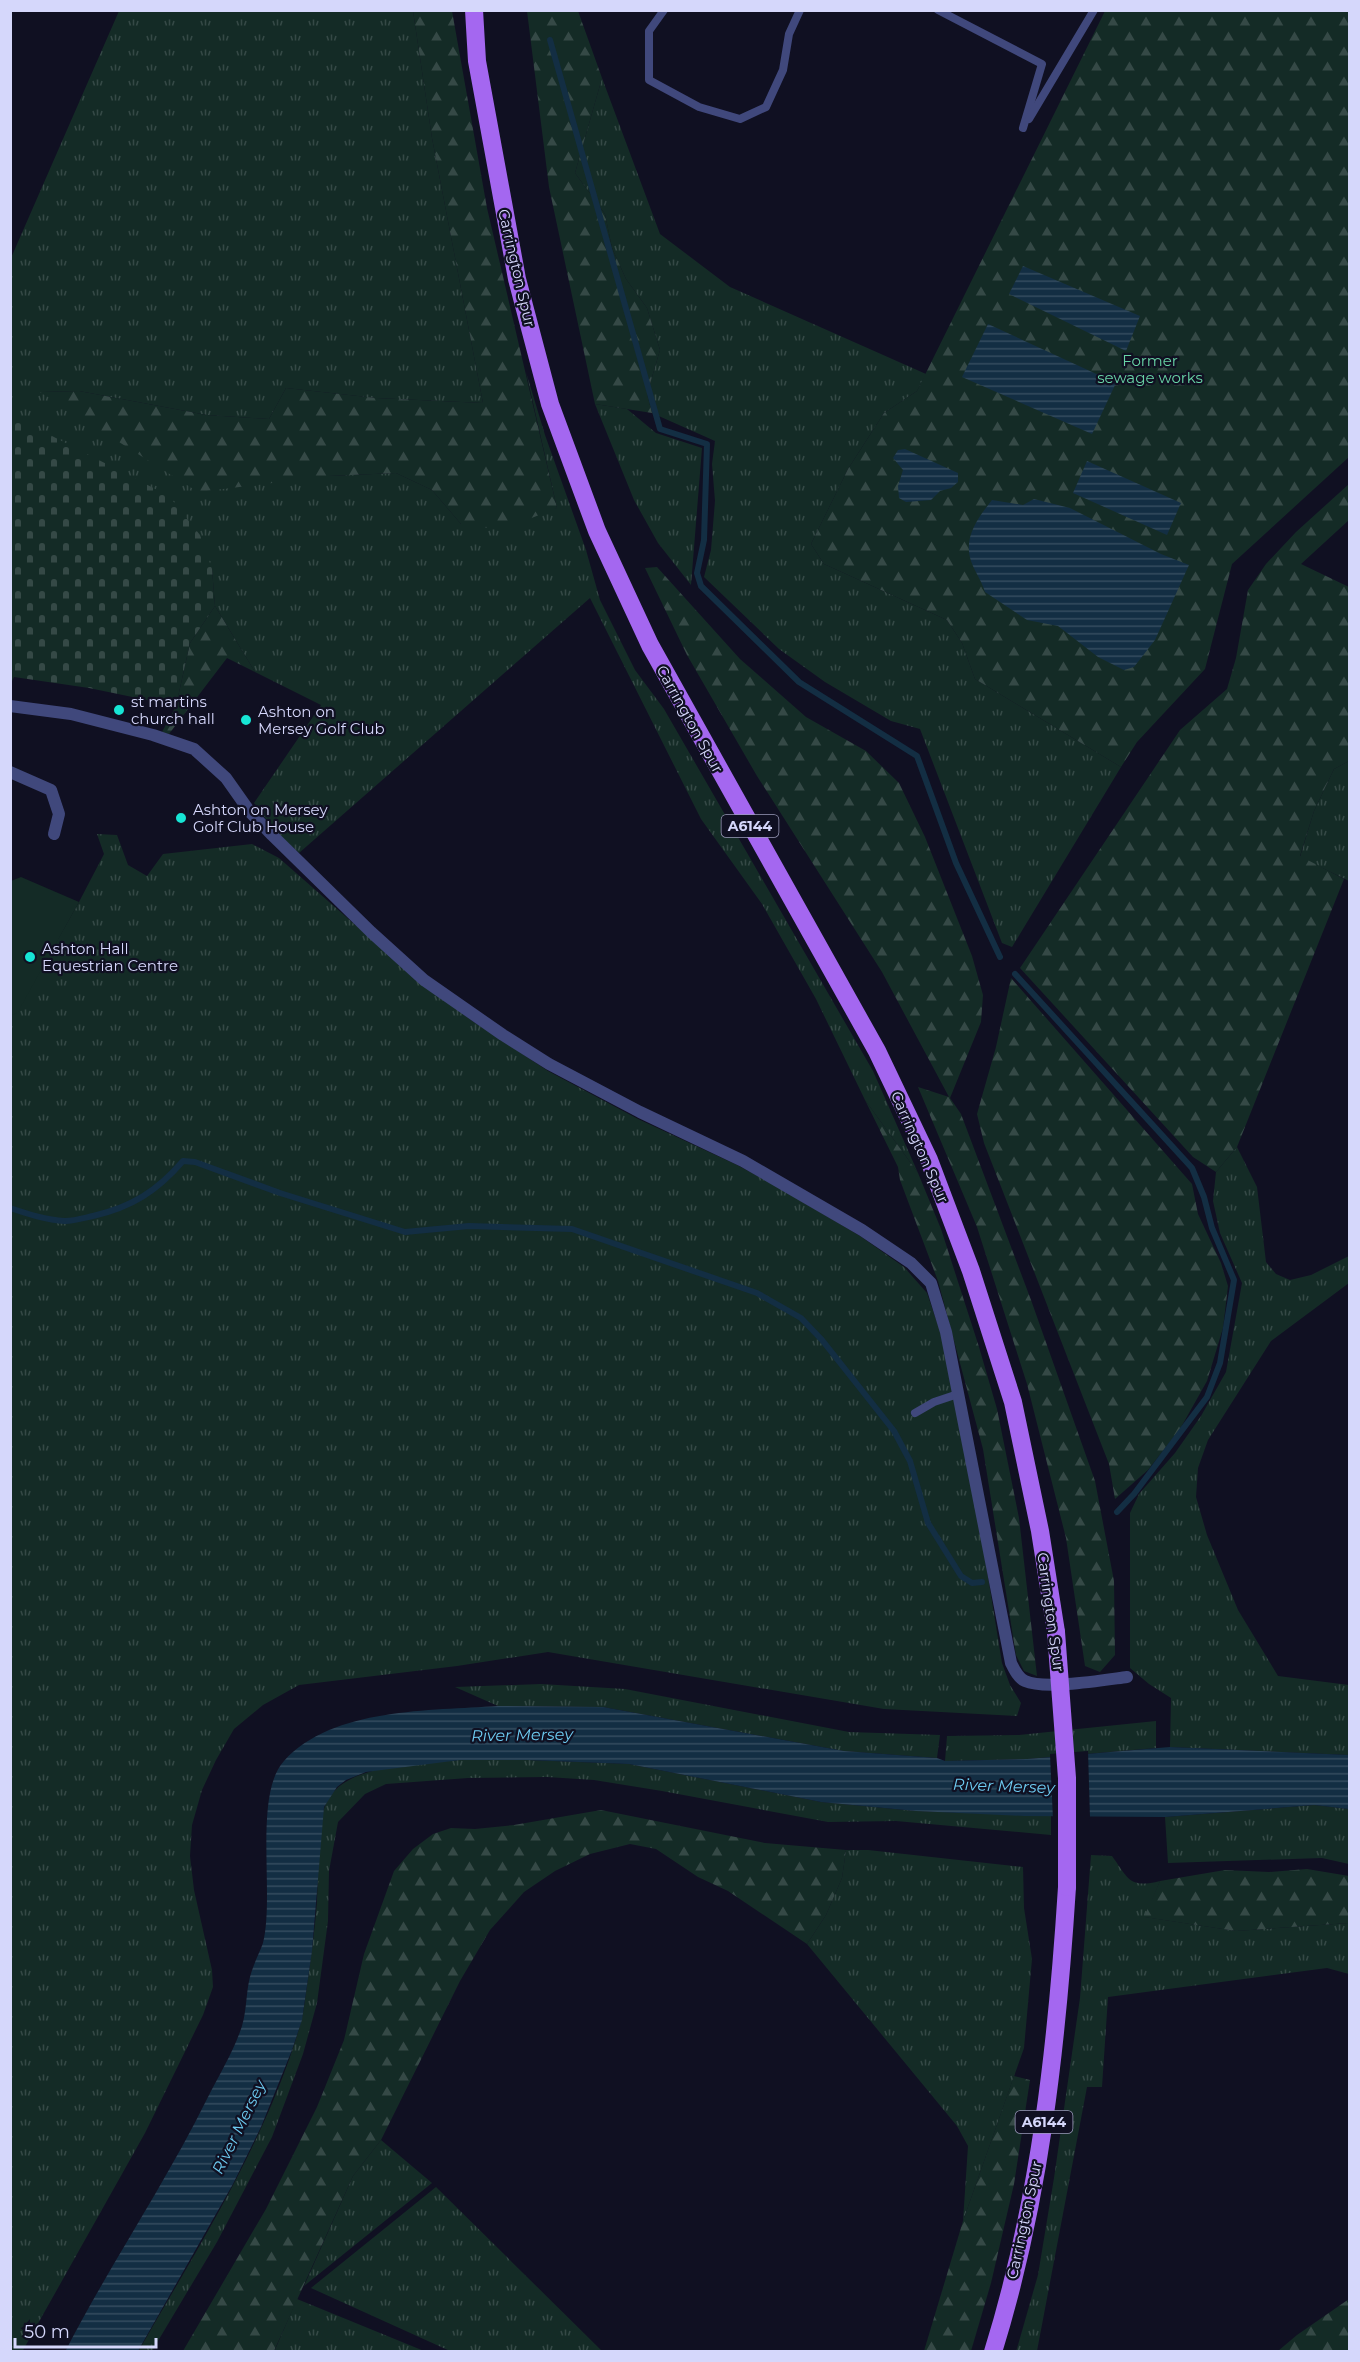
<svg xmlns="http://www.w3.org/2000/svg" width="1360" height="2362" font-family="Montserrat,sans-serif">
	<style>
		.grass { fill: url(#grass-tufts) }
		.forest { fill: url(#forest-firs) }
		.cemetery { fill: url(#cemetery-stones) }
		.green { fill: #142b26 }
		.water { fill: url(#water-rules) }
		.pier { fill: #101022 }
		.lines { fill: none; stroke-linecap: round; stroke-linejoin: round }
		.stream { stroke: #132e43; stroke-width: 6 }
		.lane { stroke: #40487c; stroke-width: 8 }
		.street { stroke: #40487c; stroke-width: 12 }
		.primary { stroke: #a467f0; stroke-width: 18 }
		.primary-bridge { stroke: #a467f0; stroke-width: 18 }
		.poi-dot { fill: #17e5d5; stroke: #101022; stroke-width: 2 }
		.labels { text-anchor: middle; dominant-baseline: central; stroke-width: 4.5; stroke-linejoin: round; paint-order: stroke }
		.shield { fill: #101022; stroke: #9a9bba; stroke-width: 1.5 }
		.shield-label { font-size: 14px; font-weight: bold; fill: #d5d7fb }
		.street-label { font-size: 15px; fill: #d5d7fb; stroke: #101022 }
		.park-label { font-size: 15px; fill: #68d4a6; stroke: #101022 }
		.poi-label { font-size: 15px; fill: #d5d7fb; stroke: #101022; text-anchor: start }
		.water-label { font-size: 16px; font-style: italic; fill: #6dcbf1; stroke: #101022 }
	</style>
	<defs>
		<pattern id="grass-tufts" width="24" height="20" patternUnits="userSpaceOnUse" patternTransform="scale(1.5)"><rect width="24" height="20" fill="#142b26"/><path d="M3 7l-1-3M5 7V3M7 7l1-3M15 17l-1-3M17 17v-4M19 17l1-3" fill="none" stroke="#354946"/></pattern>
		<pattern id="forest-firs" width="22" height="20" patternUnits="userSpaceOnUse" patternTransform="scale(1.5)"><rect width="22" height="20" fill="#142b26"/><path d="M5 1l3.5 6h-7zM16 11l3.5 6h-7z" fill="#354946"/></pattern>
		<pattern id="cemetery-stones" width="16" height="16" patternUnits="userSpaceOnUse" patternTransform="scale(1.5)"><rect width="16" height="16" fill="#142b26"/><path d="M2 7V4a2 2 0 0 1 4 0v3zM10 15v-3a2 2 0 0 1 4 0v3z" fill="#354946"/></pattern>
		<pattern id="water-rules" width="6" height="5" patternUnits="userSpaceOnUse" patternTransform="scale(1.5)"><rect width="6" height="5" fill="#132e43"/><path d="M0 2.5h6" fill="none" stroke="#344c5f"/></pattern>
	</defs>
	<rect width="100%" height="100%" fill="#101022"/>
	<g class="grass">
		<polygon points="119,11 413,11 432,138 483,403 376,398 286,388 269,419 207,415 79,391 41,392 329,476 396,473 432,490 461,524 557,508 526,372 545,435 586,550 600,600 635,670 664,709 873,1071 918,1173 865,1100 816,999 762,904 701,819 590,598 299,853 274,830 254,803 321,705 255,672 215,606 212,569 11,415 11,258"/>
		<polygon points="602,78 660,234 730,287 926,374 917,391 884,413 848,469 811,544 824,564 947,620 962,643 975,679 1121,767 1012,947 1002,943 920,729 891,721 825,682 779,649 704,577 711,550 715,501 712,464 715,441 652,413 647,394 660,350 647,308 626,279 612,248 605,214 575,173"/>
		<polygon points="595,404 627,409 656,433 702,448 691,585 658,543 634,500"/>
		<polygon points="1349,761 1349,881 1300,857 1314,811 1334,769"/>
		<polygon points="97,834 117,835 128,865 147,876 163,854 252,844 279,858 426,987 471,1020 548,1071 638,1119 737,1165 774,1185 860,1236 904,1267 927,1293 941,1334 983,1546 1002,1663 1010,1685 1021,1703 1017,1716 884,1709 548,1652 457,1666 299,1685 263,1705 234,1729 216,1760 202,1790 192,1825 190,1856 194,1890 212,1970 213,1987 203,2015 145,2133 22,2352 10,2351 10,1015 17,1012 79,902 104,854"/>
		<polygon points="1237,1147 1257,1187 1266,1262 1276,1274 1290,1280 1311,1275 1349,1256 1349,1283 1271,1341 1208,1440 1198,1468 1196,1497 1207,1535 1238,1610 1278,1676 1349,1685 1349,1755 1170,1747 1171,1698 1149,1684 1130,1668 1130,1513 1139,1494 1175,1453 1201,1416 1226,1372 1242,1283 1220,1233 1213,1201 1216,1172"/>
		<polygon points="541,1684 625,1689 849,1732 940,1735 937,1758 844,1751 603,1707 498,1706 455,1687"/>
		<polygon points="1156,1721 1156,1748 1027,1759 945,1761 947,1736 1019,1735"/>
		<path d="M460,1760h67l102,4 192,38 95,9 135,5v19l-155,-14 -68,1 -166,-31 -68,-11 -47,-3 -79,1 -82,6 -21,10 -27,28 -9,49 -1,50 -11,82 -14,51 -31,83 -55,105 -65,109 -14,1c60,-105 130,-213 163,-330 3,-11 4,-24 6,-36 4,-28 8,-57 10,-85 2,-27 -2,-82 12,-103 21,-35 94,-34 131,-38z"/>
		<polygon points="1314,1805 1349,1809 1349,1864 1322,1858 1168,1863 1165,1817"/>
		<polygon points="846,1850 868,1850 1023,1867 1024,1908 1032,1959 1024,2048 963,2221 968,2146 957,2126 807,1944 826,1915 842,1878"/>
		<path d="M1091,1855l21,1c16,22 17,33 48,25l-15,36 91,14 113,-8v51l-22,-6 -219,29 -6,90h-15l-50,264 -21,1 22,-77 16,-97 26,-180z"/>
		<polygon points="381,2140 432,2183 304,2286 353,2176"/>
		<polygon points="436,2187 602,2351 450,2351 311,2288"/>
		<polygon points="297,2299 424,2351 274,2352"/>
	</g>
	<g class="forest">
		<polygon points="413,11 452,11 487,208 557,508 501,530 461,524 432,490 396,473 329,476 198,492 40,392 79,391 207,415 269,419 286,388 376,398 483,403 432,138"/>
		<polygon points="527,11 578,11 602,78 575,173 605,214 612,248 626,279 647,308 660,350 647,394 652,413 595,404 549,187"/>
		<polygon points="1105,11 1349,11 1349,457 1232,564 1205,669 1137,742 1121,767 975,679 962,643 947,620 824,564 811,544 848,469 884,413 917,391"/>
		<polygon points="1349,484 1349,520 1301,564 1349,587 1349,761 1334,769 1314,811 1300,856 1344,879 1237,1147 1216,1172 1193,1157 1020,968 1180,730 1227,689 1236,658 1248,590 1266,564 1296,532"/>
		<polygon points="657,567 740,659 806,717 866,751 899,783 925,837 972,956 983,995 981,1022 950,1098 961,1114 1031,1300 1095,1481 1114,1581 1115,1655 1100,1672 1085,1666 1066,1538 1027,1384 977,1227 918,1087 949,1097 882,972 757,776 687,655 645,568"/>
		<polygon points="215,606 255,672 227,658 169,734 162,732 176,706 190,643"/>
		<polygon points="1011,978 1192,1184 1198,1214 1221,1263 1228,1286 1223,1328 1207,1381 1180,1429 1148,1470 1115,1499 1109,1464 984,1143 977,1114 996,1047"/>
		<polygon points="865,1100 918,1173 941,1229 979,1347 997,1409 1019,1518 1037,1676 1024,1671 1016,1655 983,1449 938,1281 900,1180 898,1167"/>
		<polygon points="601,1810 765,1843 846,1850 842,1878 826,1915 807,1944 728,1891 698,1877 656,1849 630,1844 590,1854 555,1871 524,1892 490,1930 460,1981 381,2140 353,2176 274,2351 183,2351 266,2209 317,2107 344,2040 364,1954 394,1871 413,1849 433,1834 451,1828 475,1829 514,1825"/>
		<polygon points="1307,1869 1349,1876 1349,1923 1236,1931 1144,1917 1160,1881 1225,1870 1269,1872"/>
		<polygon points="1014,2076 1030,2080 1014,2184 991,2283 971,2351 924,2351 963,2221"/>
		<polygon points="1349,2299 1349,2351 1278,2351 1297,2335"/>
	</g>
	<polygon class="cemetery" points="11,415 169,496 200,535 212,569 215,606 190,643 176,706 89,688 14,677 11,683"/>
	<polygon class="green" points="21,877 79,902 18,1012 11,1016 11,881"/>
	<g class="water">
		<polygon points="1023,266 1140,316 1126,351 1009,294"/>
		<polygon points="988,324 1116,383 1092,434 962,377"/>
		<polygon points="905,449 958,473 958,482 951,488 940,491 931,500 906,502 899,498 898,486 903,470 893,458 898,450"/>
		<polygon points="1087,461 1181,503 1167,535 1073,493"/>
		<path d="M1034,499l36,9 91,46 28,11 -34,75 -21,27 -10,3 -26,-13 -40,-31 -31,-6 -42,-28c-3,-10 -8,-17 -12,-26 -12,-26 4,-47 19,-66l31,5z"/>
		<path d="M498,1706l105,1 241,44 93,7 8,3 82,-2 143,-12 179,8v54l-35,-4 -149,12 -140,-1 -109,-5 -95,-9 -192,-38 -102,-4h-67l-94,12 -20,8 -9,7 -13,20 -12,144 -10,69 -10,30 -31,77 -28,57 -95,167 -73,1c44,-86 99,-166 142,-253 12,-24 27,-48 35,-73 5,-17 4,-34 8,-49 3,-12 9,-23 13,-34 12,-48 -10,-148 21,-182 49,-54 147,-50 214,-55z"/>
	</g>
	<polygon class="pier" points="1088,1751 1090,1819 1053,1819 1050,1754"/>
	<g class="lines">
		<g class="stream">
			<polyline points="550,40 660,429 707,444 704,540 697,573 701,586 799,682 917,756 956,863 1000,957"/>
			<polyline points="1015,974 1192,1168 1204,1197 1212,1228 1234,1280 1220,1363 1207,1397 1134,1494 1117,1512"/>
			<path d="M10,1208c18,6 36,12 55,13 9,0 19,-3 28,-5 39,-9 64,-25 90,-55l12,1 85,31 125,39 64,-6 103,3 185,64 44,25 21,22 72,91 16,30 18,62 33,53 11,7 10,-1"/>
		</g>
		<g class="lane">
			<polyline points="664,10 649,31 649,80 699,107 740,119 766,107 783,70 789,34 800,10"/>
			<polyline points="938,10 1042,64 1023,128"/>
			<polyline points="1029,119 1094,10"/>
			<polyline points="915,1413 934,1402 958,1394"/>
		</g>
		<g class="street">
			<path d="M10,706l61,8 82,21 41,14 32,29 24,34 22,23 99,97 53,48 79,55 46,29 91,48 103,49 119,69 49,33 20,20 15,49 65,331c3,6 7,15 14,18 20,9 79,-1 102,-4"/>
			<polyline points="10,772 51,790 59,814 54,834"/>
		</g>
		<g class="primary">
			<polyline points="474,10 477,61 517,279 550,404 597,531 650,645 877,1051 929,1160 971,1271 1013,1402 1040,1531 1056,1632"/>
			<path d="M993,2352c47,-151 64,-308 74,-465"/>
		</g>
		<polyline class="primary-bridge" points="1056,1632 1067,1778 1067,1887"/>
	</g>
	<g class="poi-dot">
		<circle cx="119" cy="710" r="6"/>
		<circle cx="246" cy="720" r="6"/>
		<circle cx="181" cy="818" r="6"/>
		<circle cx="30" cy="957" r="6"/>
	</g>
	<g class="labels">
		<g class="shield">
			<rect x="721.5" y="815" width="57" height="22" rx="4.5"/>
			<rect x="1015.5" y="2111" width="57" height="22" rx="4.5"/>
		</g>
		<g class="shield-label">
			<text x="750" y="826">A6144</text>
			<text x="1044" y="2122">A6144</text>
		</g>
		<g class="street-label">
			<text transform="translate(517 268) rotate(77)">Carrington Spur</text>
			<text transform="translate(690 719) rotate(61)">Carrington Spur</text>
			<text transform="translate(920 1147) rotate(66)">Carrington Spur</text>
			<text transform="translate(1051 1612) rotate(82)">Carrington Spur</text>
			<text transform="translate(1024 2220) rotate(-78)">Carrington Spur</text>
		</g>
		<g class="park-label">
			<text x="1150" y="360">Former<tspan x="1150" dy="17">sewage works</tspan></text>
		</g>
		<g class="poi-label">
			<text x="131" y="701">st martins<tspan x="131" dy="17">church hall</tspan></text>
			<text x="258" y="711">Ashton on<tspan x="258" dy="17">Mersey Golf Club</tspan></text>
			<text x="193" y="809">Ashton on Mersey<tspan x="193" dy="17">Golf Club House</tspan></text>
			<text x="42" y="948">Ashton Hall<tspan x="42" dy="17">Equestrian Centre</tspan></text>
		</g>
		<g class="water-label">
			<text transform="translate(522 1735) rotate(-1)">River Mersey</text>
			<text transform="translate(1004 1786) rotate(2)">River Mersey</text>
			<text transform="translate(239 2127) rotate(-64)">River Mersey</text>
		</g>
	</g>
	<rect width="1360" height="2362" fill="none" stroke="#d5d7fb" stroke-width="24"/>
	<path d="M15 2338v9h141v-9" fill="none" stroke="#d5d7fb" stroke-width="3"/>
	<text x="24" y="2338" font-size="18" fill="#d5d7fb" stroke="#101022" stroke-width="4.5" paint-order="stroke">50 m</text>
</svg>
